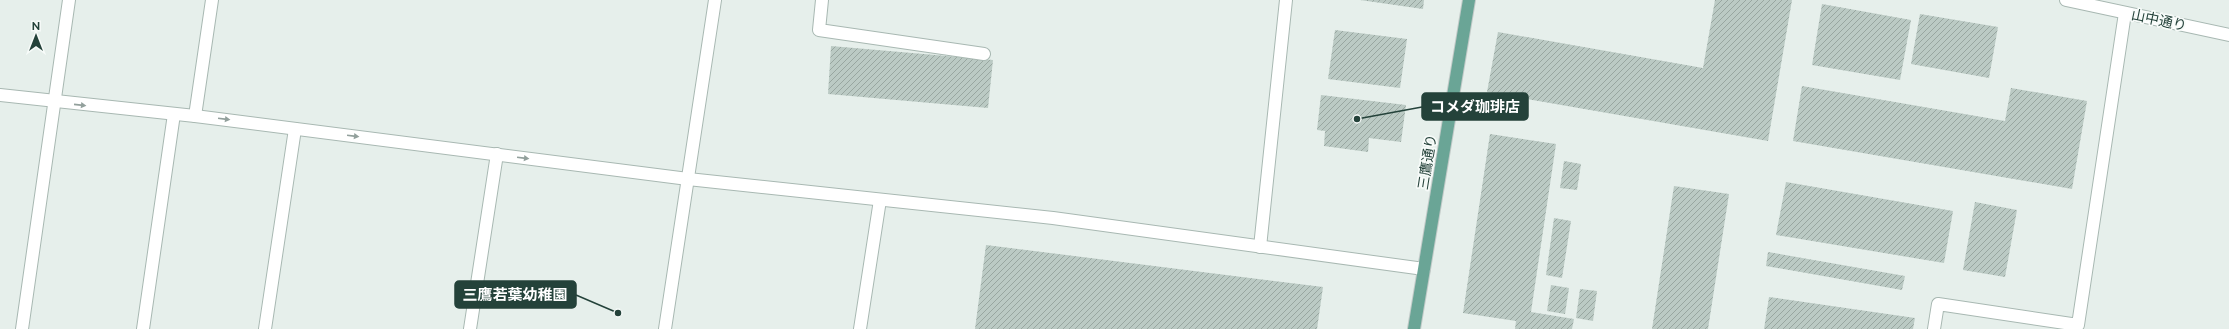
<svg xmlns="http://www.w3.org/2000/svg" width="2229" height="329" font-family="Raleway,'Noto Sans JP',sans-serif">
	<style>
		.building { fill: url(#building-hatch) }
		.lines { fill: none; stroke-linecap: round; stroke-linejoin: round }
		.minor-casing { stroke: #a8b8b2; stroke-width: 14 }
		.major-casing { stroke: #c2cac8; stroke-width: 14 }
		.minor { stroke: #fff; stroke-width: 12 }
		.major { stroke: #6aa596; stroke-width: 12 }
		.oneway { fill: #92a09c }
		.labels { text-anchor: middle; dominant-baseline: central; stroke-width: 3.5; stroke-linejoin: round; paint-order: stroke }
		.street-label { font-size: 14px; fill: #24423a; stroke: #f7fbf9 }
		.leader { fill: none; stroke: #24423a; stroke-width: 1.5 }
		.callout-dot { fill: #24423a; stroke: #f7fbf9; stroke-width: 1.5 }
		.callout { fill: #24423a; stroke: #24423a; stroke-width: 1.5 }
		.callout-label { font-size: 15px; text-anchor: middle; font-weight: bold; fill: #fff }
	</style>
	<defs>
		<pattern id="building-hatch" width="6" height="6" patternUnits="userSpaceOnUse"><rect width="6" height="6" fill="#bbcac4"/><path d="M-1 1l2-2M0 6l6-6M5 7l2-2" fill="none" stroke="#98a6a0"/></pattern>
	</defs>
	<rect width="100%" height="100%" fill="#e6efeb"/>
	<g class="building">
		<polygon points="1360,0 1424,0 1423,9"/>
		<polygon points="1715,0 1792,0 1768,141 1487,92 1498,32 1703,68"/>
		<polygon points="1822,4 1911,20 1900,80 1812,65"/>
		<polygon points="1920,14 1998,27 1989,78 1911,64"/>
		<polygon points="1335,30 1407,39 1400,88 1328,79"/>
		<polygon points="831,46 993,60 988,108 828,94"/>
		<polygon points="1802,86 2005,121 2011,88 2087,101 2072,189 1793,141"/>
		<polygon points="1321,95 1406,105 1401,142 1369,138 1368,152 1324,146 1325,131 1317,130"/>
		<polygon points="1490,134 1556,144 1531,312 1574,319 1572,329 1515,329 1516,321 1463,313"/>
		<polygon points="1564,161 1581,164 1577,190 1560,188"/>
		<polygon points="1786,182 1953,211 1944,263 1776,235"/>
		<polygon points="1674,186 1729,194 1708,329 1652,329"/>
		<polygon points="1975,202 2017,210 2005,277 1963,270"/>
		<polygon points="1554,218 1571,221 1562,278 1546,275"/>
		<polygon points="986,245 1323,287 1317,329 975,329"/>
		<polygon points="1768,252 1905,276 1902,290 1766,266"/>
		<polygon points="1551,285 1569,288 1565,314 1547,311"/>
		<polygon points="1580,289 1597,291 1593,321 1576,318"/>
		<polygon points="1769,297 1915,318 1913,329 1764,329"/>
	</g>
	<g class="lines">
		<g class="minor-casing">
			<g id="minor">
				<polyline points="822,0 819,30 984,54"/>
				<polyline points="2066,0 2229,35"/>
				<polyline points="0,95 195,116 688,179 1053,218 1424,269"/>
				<polyline points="195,116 212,0"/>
				<polyline points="1260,247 1286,0"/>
				<polyline points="22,329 69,0"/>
				<polyline points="143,329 174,114"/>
				<polyline points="265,329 295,129"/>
				<polyline points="470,329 497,154"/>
				<polyline points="665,329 715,0"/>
				<polyline points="860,329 880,200"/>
				<polyline points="1934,329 1938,304 2078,325 2125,13"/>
			</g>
		</g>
		<g class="major-casing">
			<polyline id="major" points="1414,329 1469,0"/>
		</g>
		<use href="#minor" class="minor"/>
		<use href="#major" class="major"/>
	</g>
	<defs><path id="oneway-solid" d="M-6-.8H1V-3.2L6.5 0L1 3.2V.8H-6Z"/></defs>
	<g class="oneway">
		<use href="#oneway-solid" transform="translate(80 105) rotate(6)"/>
		<use href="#oneway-solid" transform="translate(224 119) rotate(7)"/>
		<use href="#oneway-solid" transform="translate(353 136) rotate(7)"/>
		<use href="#oneway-solid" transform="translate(523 158) rotate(7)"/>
	</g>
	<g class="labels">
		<g class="street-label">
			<text transform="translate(2159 20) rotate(12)">山中通り</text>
			<text transform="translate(1427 162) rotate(-81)">三鷹通り</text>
		</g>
	</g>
	<path class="leader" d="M1357 119L1422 107M618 313L576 295"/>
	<g class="callout-dot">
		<circle cx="1357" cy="119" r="4"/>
		<circle cx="618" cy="313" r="4"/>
	</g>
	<g class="callout">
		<rect x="1422" y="93" width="106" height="27" rx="4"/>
		<rect x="455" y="281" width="121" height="27" rx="4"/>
	</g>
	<g class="callout-label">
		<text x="1475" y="112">コメダ珈琲店</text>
		<text x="515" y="300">三鷹若葉幼稚園</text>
	</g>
	<g transform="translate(36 36)" stroke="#f7fbf9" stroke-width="3" paint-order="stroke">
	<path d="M0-3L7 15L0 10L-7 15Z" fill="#24423a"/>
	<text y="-6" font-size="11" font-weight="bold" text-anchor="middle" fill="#24423a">N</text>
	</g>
</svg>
